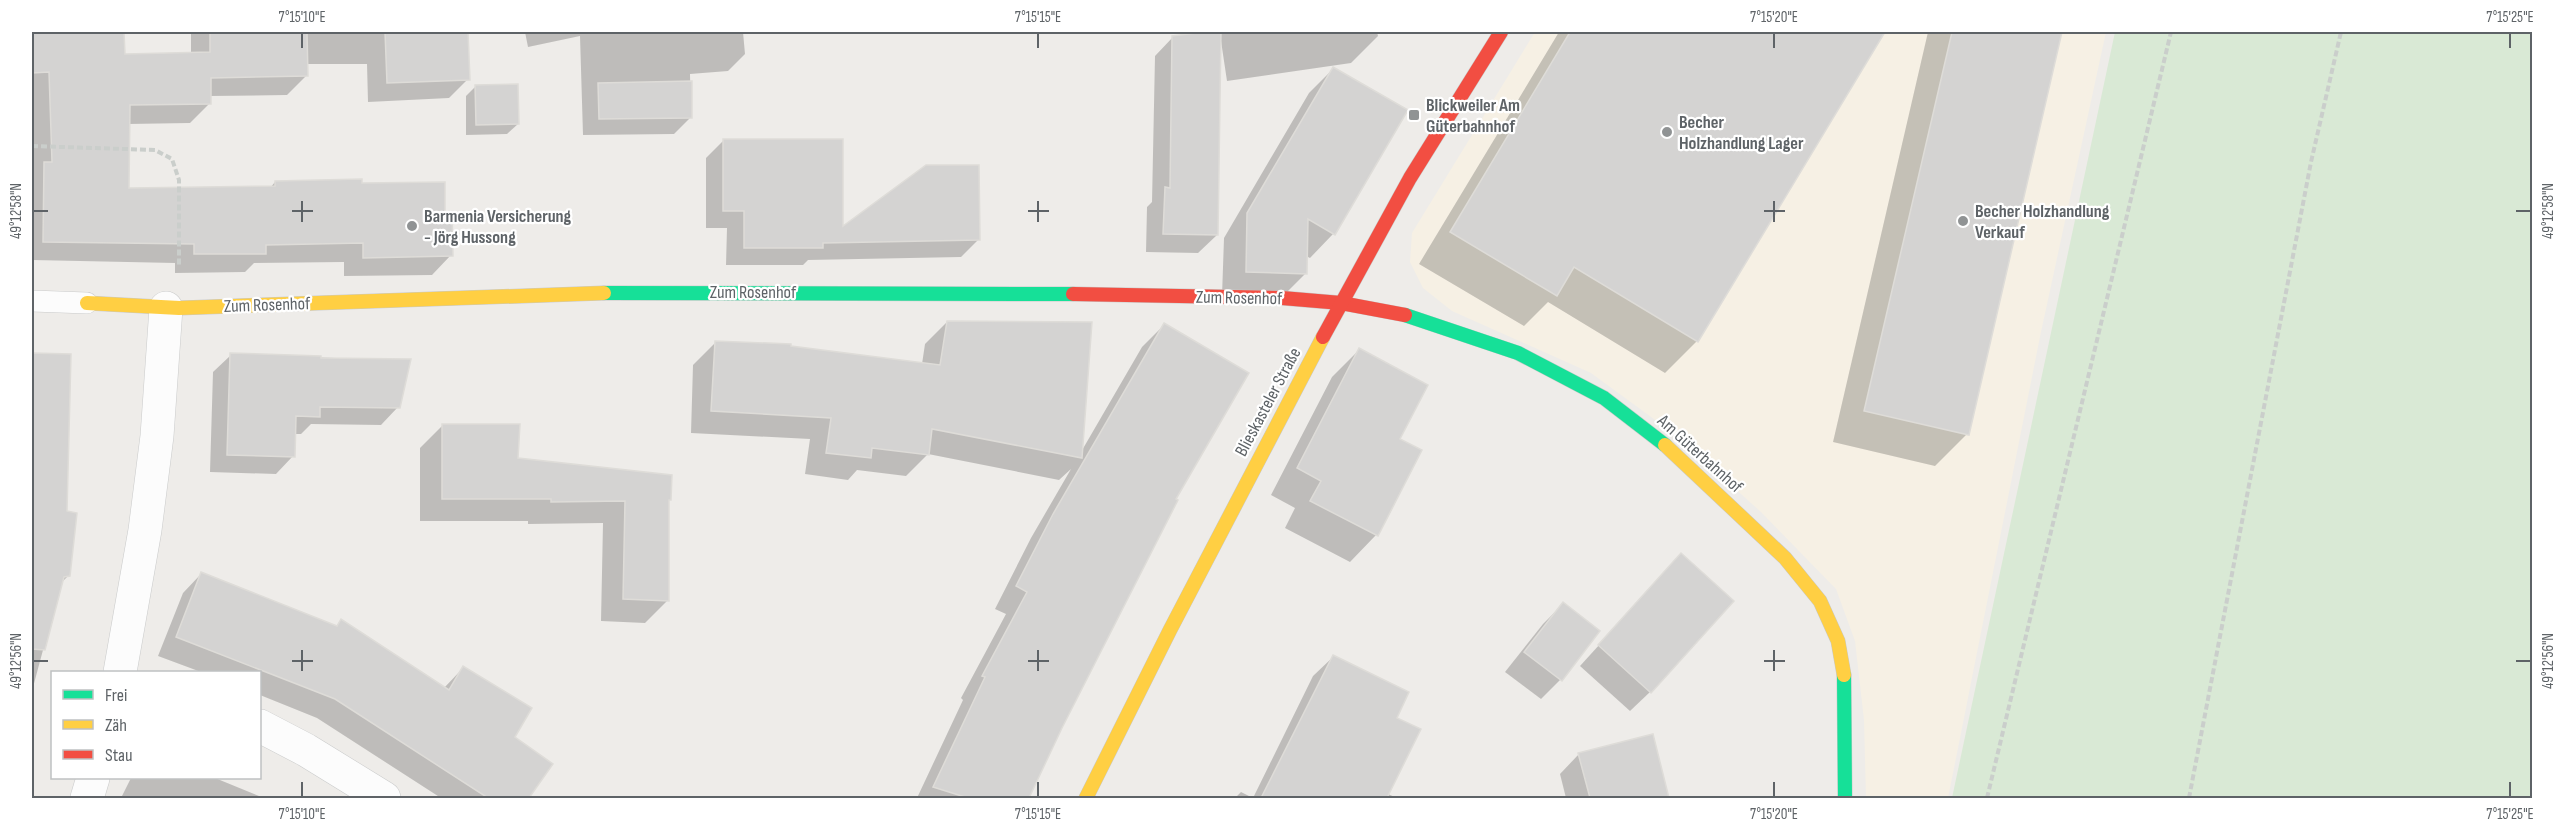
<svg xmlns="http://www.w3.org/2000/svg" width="2564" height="830" font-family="'Sofia Sans Condensed',sans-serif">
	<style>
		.commercial { fill: #f6f0e4 }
		.green { fill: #d9e9d5 }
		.shadow { fill: #0003 }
		.building { fill: #d4d3d2; stroke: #dedcd8; stroke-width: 1.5 }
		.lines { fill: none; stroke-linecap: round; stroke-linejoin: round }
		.lane-casing { stroke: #cacbcb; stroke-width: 22 }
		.street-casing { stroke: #cacbcb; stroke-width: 34 }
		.fast-casing { stroke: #c8c9c8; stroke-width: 15 }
		.slow-casing { stroke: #c8c9c8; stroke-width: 15 }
		.jam-casing { stroke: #c8c9c8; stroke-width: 15 }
		.path { stroke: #cacecb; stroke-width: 4; stroke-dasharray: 6 3; stroke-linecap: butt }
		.lane { stroke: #fcfcfc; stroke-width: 21 }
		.street { stroke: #fcfcfc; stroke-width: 33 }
		.fast { stroke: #16e098; stroke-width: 14 }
		.slow { stroke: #ffcf43; stroke-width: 14 }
		.jam { stroke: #f24e42; stroke-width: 14 }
		.ticks { fill: none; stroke: #5e6367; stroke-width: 2 }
		.poi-dot { fill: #909394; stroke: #fff; stroke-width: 2 }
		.labels { text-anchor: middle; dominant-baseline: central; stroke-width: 4.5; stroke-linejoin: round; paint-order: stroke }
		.poi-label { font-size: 18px; font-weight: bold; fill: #5e6367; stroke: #fff; text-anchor: start }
		.street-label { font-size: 18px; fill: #5e6367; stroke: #fff }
		.neatline { fill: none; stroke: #5e6367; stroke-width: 2 }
		.ticks-label { font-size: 15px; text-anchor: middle; fill: #5e6367 }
	</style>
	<rect width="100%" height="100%" fill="#eeece9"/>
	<polygon class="commercial" points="1535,32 2106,32 2041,332 1948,798 1866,798 1864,720 1855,641 1836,589 1761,512 1673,433 1591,373 1452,311 1423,288 1410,262 1412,233"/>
	<polygon class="green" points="2115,32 2532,32 2532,798 1952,798"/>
	<g class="shadow">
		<polygon points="32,32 123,32 123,55 191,54 191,32 467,32 468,79 449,98 368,102 367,64 306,64 306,76 287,95 209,96 210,103 190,123 128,124 127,190 270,188 275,182 360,185 444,214 451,255 432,275 344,276 344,262 254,263 245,272 175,273 175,263 32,260"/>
		<polygon points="525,32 743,32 745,54 728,71 690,74 691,117 674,134 583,135 580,36 528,47"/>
		<polygon points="1214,32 1377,32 1378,36 1351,63 1227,81 1221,41 1217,235 1198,253 1146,252 1147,207 1152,202 1155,56 1173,37"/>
		<polygon points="1559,32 1883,32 1697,341 1665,373 1548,302 1524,326 1419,264"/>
		<polygon points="1928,32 2061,32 1967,434 1935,466 1833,442"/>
		<polygon points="1333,69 1406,111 1333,234 1310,258 1306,256 1306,273 1282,297 1222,296 1224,238 1309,93"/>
		<polygon points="476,86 518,124 507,134 466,135 466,96"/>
		<polygon points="724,140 841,228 979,239 961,257 808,260 803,265 726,265 727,228 706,228 706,158"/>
		<polygon points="947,322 1081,452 1142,347 1164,325 1174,500 1027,798 917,798 963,700 961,698 1006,614 995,609 1031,538 1071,469 1059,480 928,454 906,476 857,470 848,480 805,474 810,439 691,433 693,365 715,343 789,347 922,364 925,344"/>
		<polygon points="1359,350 1398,440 1376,535 1350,562 1285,528 1295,508 1271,495 1332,377"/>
		<polygon points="32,355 69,355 66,513 68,576 61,583 32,691"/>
		<polygon points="231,355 410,360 398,407 381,425 311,424 301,434 294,434 293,456 276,474 210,472 213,372"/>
		<polygon points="443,425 516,459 668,501 668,600 645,623 601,621 603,523 528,524 528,521 420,521 420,448"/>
		<polygon points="1681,555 1650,692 1630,711 1580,666"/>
		<polygon points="201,574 336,627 341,621 444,688 463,668 513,738 528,749 494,798 441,798 317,718 260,695 260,672 201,672 158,656 183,593"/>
		<polygon points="1563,604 1598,632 1560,680 1541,699 1505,672 1543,624"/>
		<polygon points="1333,657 1395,719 1388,794 1397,798 1235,798 1241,792 1253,798 1313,676"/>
		<polygon points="1652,736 1668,798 1566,798 1560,774 1579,754"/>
		<polygon points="131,778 215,778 264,798 121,798"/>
	</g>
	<g class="building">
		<polygon points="32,32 124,32 125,54 210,52 210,32 307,32 308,76 211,78 211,104 130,105 129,188 275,186 275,181 362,179 362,183 445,182 445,212 452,212 453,256 363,258 363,243 266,245 266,254 194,254 194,244 43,242 44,162 52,162 49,72 32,73"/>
		<polygon points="385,32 468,32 470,80 387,83"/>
		<polygon points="1204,32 1221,32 1218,235 1163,234 1165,187 1170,188 1172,36"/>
		<polygon points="1570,32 1885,32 1698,342 1574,267 1557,296 1450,232"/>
		<polygon points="1952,32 2062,32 1969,435 1864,411"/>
		<polygon points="1333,67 1408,110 1335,235 1308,219 1307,274 1246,272 1247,213"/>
		<polygon points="692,81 692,118 599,119 598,83"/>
		<polygon points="518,84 519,124 476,125 475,85"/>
		<polygon points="723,139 843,139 843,226 926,165 979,165 980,240 823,243 823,248 744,248 744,211 723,211"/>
		<polygon points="947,321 1092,322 1082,458 932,429 929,455 872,448 871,458 826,453 831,418 711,411 715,341 791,344 791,346 940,365"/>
		<polygon points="1164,323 1249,373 1176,499 1178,500 1062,728 1029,798 968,798 933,787 985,677 982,676 1027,592 1016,586 1053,514"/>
		<polygon points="1359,348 1428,385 1400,439 1422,450 1378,536 1310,501 1321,481 1297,468"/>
		<polygon points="32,353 71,354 67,511 77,513 70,576 64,577 45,650 32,649"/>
		<polygon points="230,353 321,356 321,358 411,359 400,408 320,407 320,417 296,416 295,457 227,455"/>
		<polygon points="442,424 520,424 518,458 672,475 671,500 669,500 669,601 623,599 625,501 551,502 551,499 442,499"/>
		<polygon points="1681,553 1734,601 1651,693 1598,645"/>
		<polygon points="201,572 337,626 341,619 449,690 463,666 532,708 515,737 553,764 529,798 488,798 335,699 176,637"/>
		<polygon points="1563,602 1600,631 1562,681 1524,652"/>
		<polygon points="1333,655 1409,692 1397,718 1421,729 1387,798 1261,798"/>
		<polygon points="1653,734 1669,798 1590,798 1578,753"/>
	</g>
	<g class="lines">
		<g class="lane-casing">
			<polyline id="lane" points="32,301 87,303"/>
		</g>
		<g class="street-casing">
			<g id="street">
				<polyline points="120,672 145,530 157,436 166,308"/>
				<polyline points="260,726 306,750 384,798"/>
				<polyline points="87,798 93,778"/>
			</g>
		</g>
		<g class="fast-casing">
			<g id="fast">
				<polyline points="604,293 1073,294"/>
				<polyline points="1405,315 1518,353 1604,398 1665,445"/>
				<polyline points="1844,675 1845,798"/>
			</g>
		</g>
		<g class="slow-casing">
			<g id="slow">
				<polyline points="87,303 179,308 604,293"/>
				<polyline points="1665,445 1785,558 1820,601 1838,641 1844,675"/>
				<polyline points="1086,798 1170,630 1323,337"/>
			</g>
		</g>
		<g class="jam-casing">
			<g id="jam">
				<polyline points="1073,294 1282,298 1341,303 1405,315"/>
				<polyline points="1323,337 1410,178 1501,32"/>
			</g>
		</g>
		<g class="path">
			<polyline points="32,146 155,150 172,159 179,180 179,265"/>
			<polyline points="1987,798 2171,32"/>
			<polyline points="2189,798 2311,162 2341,32"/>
		</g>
		<use href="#lane" class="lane"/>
		<use href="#street" class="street"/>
		<use href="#fast" class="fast"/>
		<use href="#slow" class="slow"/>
		<use href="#jam" class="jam"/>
	</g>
	<path class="ticks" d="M302,33v15M1038,33v15M1774,33v15M2510,33v15M302,201v21M1038,201v21M1774,201v21M33,211h15M292,211h21M1028,211h21M1764,211h21M2516,211h15M302,650v21M1038,650v21M1774,650v21M33,661h15M292,661h21M1028,661h21M1764,661h21M2516,661h15M302,782v15M1038,782v15M1774,782v15M2510,782v15"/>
	<g class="poi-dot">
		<rect x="1408" y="109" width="12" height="12" rx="3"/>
		<circle cx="1667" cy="132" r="6"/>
		<circle cx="1963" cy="221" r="6"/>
		<circle cx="412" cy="226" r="6"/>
	</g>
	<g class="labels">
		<g class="poi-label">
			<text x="1426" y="105">Blickweiler Am<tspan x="1426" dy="21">Güterbahnhof</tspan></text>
			<text x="1679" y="122">Becher<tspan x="1679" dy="21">Holzhandlung Lager</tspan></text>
			<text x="1975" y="211">Becher Holzhandlung<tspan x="1975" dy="21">Verkauf</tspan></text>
			<text x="424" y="216">Barmenia Versicherung<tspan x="424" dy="21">- Jörg Hussong</tspan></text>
		</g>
		<g class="street-label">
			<text x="753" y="292">Zum Rosenhof</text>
			<text transform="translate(1239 298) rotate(1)">Zum Rosenhof</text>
			<text transform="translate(267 305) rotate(-2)">Zum Rosenhof</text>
			<text transform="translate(1268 402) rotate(-62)">Blieskasteler Straße</text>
			<text transform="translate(1700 454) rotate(42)">Am Güterbahnhof</text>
		</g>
	</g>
	<rect width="2564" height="830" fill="none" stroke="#ffffff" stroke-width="66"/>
	<rect x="51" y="671" width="210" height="108" fill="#ffffff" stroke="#bfc1c2" stroke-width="1.5"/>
	<rect x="63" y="690" width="30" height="9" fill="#16e098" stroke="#bfc1c2" stroke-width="1.5"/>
	<text x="105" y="701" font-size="18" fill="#5e6367">Frei</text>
	<rect x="63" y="720" width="30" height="9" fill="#ffcf43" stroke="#bfc1c2" stroke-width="1.5"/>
	<text x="105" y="731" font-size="18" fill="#5e6367">Zäh</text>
	<rect x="63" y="750" width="30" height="9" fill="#f24e42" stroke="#bfc1c2" stroke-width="1.5"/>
	<text x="105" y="761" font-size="18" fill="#5e6367">Stau</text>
	<rect x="33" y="33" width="2498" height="764" class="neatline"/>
	<g class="ticks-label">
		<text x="302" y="22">7°15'10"E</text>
		<text x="1038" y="22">7°15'15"E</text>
		<text x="1774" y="22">7°15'20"E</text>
		<text x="2510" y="22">7°15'25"E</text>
		<text transform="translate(16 211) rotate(-90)" y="5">49°12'58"N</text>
		<text transform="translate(2548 211) rotate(-90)" y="5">49°12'58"N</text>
		<text transform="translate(16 661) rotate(-90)" y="5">49°12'56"N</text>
		<text transform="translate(2548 661) rotate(-90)" y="5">49°12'56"N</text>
		<text x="302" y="819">7°15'10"E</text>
		<text x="1038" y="819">7°15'15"E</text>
		<text x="1774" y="819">7°15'20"E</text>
		<text x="2510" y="819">7°15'25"E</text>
	</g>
</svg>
